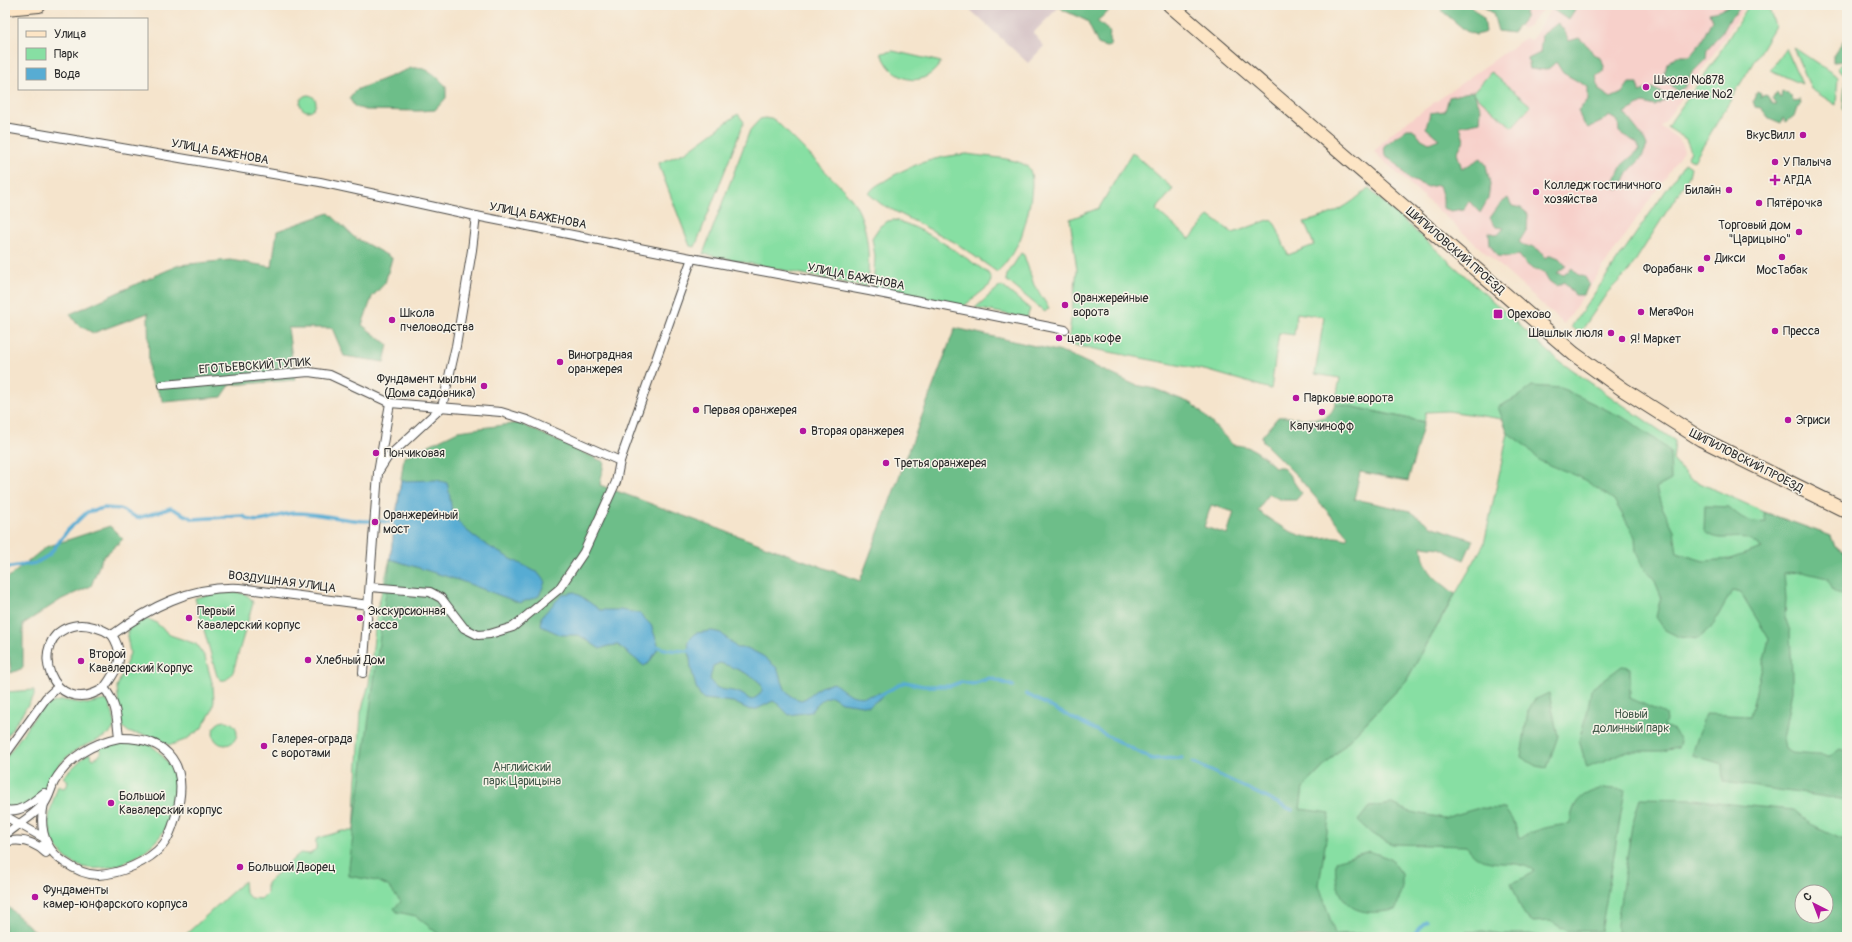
<svg xmlns="http://www.w3.org/2000/svg" width="1852" height="942" font-family="Pangolin,sans-serif">
	<style>
		.built { fill: #f7d0ca }
		.industrial { fill: #d2bec2 }
		.green { fill: #87dfa3; stroke: #598567; fill-rule: evenodd }
		.forest { fill: #6dbe89; stroke: #4c745a; fill-rule: evenodd }
		.water { fill: #57acd3; stroke: #416c7f; fill-rule: evenodd }
		.lines { fill: none; stroke-linecap: round; stroke-linejoin: round }
		.stream { stroke: #57acd3; stroke-width: 3.5 }
		.pedestrian-casing { stroke: #494743; stroke-width: 10 }
		.secondary-casing { stroke: #494743; stroke-width: 16 }
		.pedestrian { stroke: #fff; stroke-width: 8 }
		.secondary { stroke: #fde5c5; stroke-width: 14 }
		.poi-dot { fill: #b5179e; stroke: #f7f3e8; stroke-width: 1.5 }
		.labels { text-anchor: middle; dominant-baseline: central; stroke-width: 3; stroke-linejoin: round; paint-order: stroke }
		.poi-label { font-size: 12px; fill: #2b2b2b; stroke: #f7f3e8; text-anchor: start }
		.street-label { font-size: 12px; fill: #2b2b2b; stroke: #f7f3e8 }
		.park-label { font-size: 12px; fill: #425849; stroke: #f7f3e8 }
	</style>
	<rect width="100%" height="100%" fill="#f7f3e8"/>
	<filter id="ink" filterUnits="userSpaceOnUse"><feTurbulence type="fractalNoise" baseFrequency=".025" numOctaves="2"/><feDisplacementMap in="SourceGraphic" scale="8" xChannelSelector="R" yChannelSelector="G"/><feConvolveMatrix kernelMatrix="1 2 1 2 8 2 1 2 1" color-interpolation-filters="sRGB"/></filter>
	<filter id="wash" filterUnits="userSpaceOnUse"><feTurbulence type="fractalNoise" baseFrequency=".012" numOctaves="4" result="noise"/><feDisplacementMap in="SourceGraphic" scale="16" xChannelSelector="R" yChannelSelector="G"/><feGaussianBlur stdDeviation="0.9" result="paint"/><feColorMatrix in="noise" values="0 0 0 0 0 0 0 0 0 0 0 0 0 0 0 0 0 1.4 0 .05"/><feComposite in="paint" operator="in"/></filter>
	<g filter="url(#wash)">
		<rect width="100%" height="100%" fill="#f5e4cc"/>
		<g class="built">
			<polygon points="1507,5 1546,5 1530,25 1522,29"/>
			<polygon points="1553,5 1746,5 1718,48 1661,127 1679,139 1684,150 1564,324 1374,152 1390,134 1525,38 1532,40"/>
		</g>
		<polygon class="industrial" points="965,5 1061,5 1033,33 1044,46 1028,63"/>
		<g class="green">
			<polygon points="1749,5 1761,5 1769,9 1775,26 1694,161 1688,157 1691,151 1686,139 1667,127 1713,63"/>
			<polygon points="1793,47 1838,77 1836,105 1811,89"/>
			<polygon points="1786,48 1802,84 1770,70"/>
			<path d="M893,51l48,11c-12,20 -33,24 -50,7 -4,-4 -7,-11 -10,-16z"/>
			<polygon points="1847,64 1847,75 1837,69 1840,65"/>
			<polygon points="1491,72 1531,106 1512,127 1473,93"/>
			<polygon points="1845,80 1847,82 1847,112 1843,109"/>
			<circle cx="308" cy="103" r="8"/>
			<polygon points="738,114 744,122 695,247 690,246 660,168 659,163 686,152"/>
			<path d="M765,118l10,2 4,4c17,17 33,33 49,50 9,9 20,19 27,30 14,24 15,55 12,83l-164,-33 47,-124 10,-11z"/>
			<path d="M1132,152l41,37 -17,21 34,29 19,-23 24,17 38,-14 5,7 12,29 26,-10 -10,-23c25,-5 46,-16 64,-34l191,173 116,80 -2,19 16,18 75,34 67,24 4,11 12,6v384h-1664l61,-56 1,11 5,6 11,1 6,-6v-10l33,-30 10,1 6,-5v-10l26,-8h12l7,-119 8,-28 8,-73 13,-52 5,-36 904,286 4,-21 103,-107 78,-137 24,-111 -5,-14 -55,-8 -22,1 -2,10 -89,-19 5,-25 -25,-4 9,-57 -27,-4 -3,22 -15,-2 -8,56 -62,-18 -141,-27 9,-74 -7,-51 29,-11zM1802,892h24v24h-24z"/>
			<path d="M967,154c17,3 46,3 60,12 12,9 -1,58 -6,71 -2,7 -18,31 -24,35l-41,-29 -75,-39 -12,-10c3,-6 8,-9 14,-12 25,-17 54,-26 84,-28z"/>
			<polygon points="1685,163 1691,167 1689,176 1629,271 1607,293 1580,333 1571,327"/>
			<path d="M894,220c32,8 67,35 94,53l3,6 -1,6 -26,21 -91,-17 2,-33 -3,-18 8,-12 8,-5z"/>
			<polygon points="1021,253 1024,255 1034,285 1049,308 1045,312 1006,280 1007,275"/>
			<polygon points="1002,286 1030,309 1027,318 975,308 998,288"/>
			<path d="M215,593c12,0 33,-5 38,10l-20,69c-4,5 -5,9 -12,8l-4,-4 -22,-78z"/>
			<polygon points="146,618 155,622 170,635 196,644 205,657 213,686 214,701 212,711 201,729 185,740 171,745 163,743 145,735 130,733 121,726 117,687 130,653 127,636 129,627"/>
			<polygon points="34,690 34,696 5,739 5,692"/>
			<path d="M62,700l25,4 18,-4 4,2c2,8 8,19 4,27 -4,9 -28,15 -37,21 -9,6 -18,15 -23,24 -8,13 -10,24 -24,31 -6,4 -17,4 -24,5v-51l33,-47 11,-8z"/>
			<circle cx="225" cy="733" r="12"/>
			<path d="M126,742c7,1 18,0 24,3 8,5 14,12 19,20 27,44 -19,98 -65,103 -29,3 -41,-9 -55,-33l2,-5 -3,-2c1,-16 5,-28 10,-42l5,2 4,-2 1,-5 -5,-4 22,-21 4,-3 4,6 5,-2 3,-4 -2,-6 11,-3z"/>
		</g>
		<g class="forest">
			<polygon points="1058,5 1110,5 1112,8 1097,21 1110,32 1109,39 1111,46 1106,47 1098,44 1087,21 1063,10"/>
			<polygon points="1445,5 1469,5 1484,19 1486,32 1476,35 1466,31 1442,11"/>
			<polygon points="1481,5 1526,5 1525,18 1513,33 1498,31 1493,13"/>
			<polygon points="1555,5 1578,5 1568,20 1552,9"/>
			<polygon points="1730,5 1740,5 1737,12 1731,17 1724,30 1707,49 1706,59 1691,74 1685,87 1677,92 1664,76 1667,64 1677,56 1690,56 1700,44 1712,20 1709,13 1719,11"/>
			<polygon points="1558,23 1564,30 1569,41 1579,38 1589,47 1593,54 1601,57 1604,66 1603,72 1596,76 1599,90 1611,98 1622,93 1629,83 1638,83 1639,92 1652,88 1665,94 1665,100 1655,106 1643,103 1624,113 1643,137 1647,146 1641,159 1630,170 1619,190 1612,186 1622,165 1640,149 1637,143 1619,132 1618,121 1609,116 1601,122 1588,128 1582,122 1578,110 1588,101 1588,87 1563,73 1556,62 1547,70 1530,69 1528,59 1540,53 1542,35"/>
			<polygon points="1847,35 1847,61 1833,62 1833,56"/>
			<path d="M411,68c18,-1 23,6 35,18v12l-11,12 -17,1 -52,-1 -11,-3 -6,-9 7,-8z"/>
			<polygon points="1473,91 1481,109 1480,122 1460,126 1464,140 1457,153 1462,169 1481,158 1486,165 1490,184 1488,199 1480,213 1469,201 1464,209 1451,211 1443,208 1443,198 1439,185 1428,187 1409,179 1398,165 1385,156 1384,146 1407,129 1413,129 1420,138 1429,143 1439,139 1426,128 1430,113 1445,111 1449,97"/>
			<polygon points="1782,91 1790,95 1794,101 1800,100 1801,104 1797,107 1794,116 1786,122 1783,118 1781,123 1769,118 1761,108 1755,107 1753,101 1757,92 1761,94 1760,97 1766,95 1772,104 1776,104 1772,98 1774,95 1777,93 1779,97 1781,98"/>
			<path d="M1508,198l4,8 9,2 7,6 -1,15 -8,13 7,5 6,-1 7,4 6,8 6,-3 8,3 7,8 -9,7 7,2 8,-7 7,7 6,2 4,7 -5,11h-9l-11,-13 -8,4 -7,-5 -5,-9c-13,-2 -18,-7 -25,-17l-10,2 -12,-1 -7,-12 -1,-12 9,3 6,-7 -8,-1 -6,-9 10,-14z"/>
			<polygon points="329,213 354,237 392,258 385,283 372,297 362,325 388,345 384,362 344,356 332,328 288,328 295,380 230,385 222,397 164,402 149,376 148,313 93,333 77,324 70,314 179,265 230,260 272,267 277,231"/>
			<path d="M955,328l111,25 69,32 20,4 38,15 40,41c20,0 27,9 42,22h7c9,8 12,17 20,26l-6,7h-14l-14,-6 -10,17c17,12 36,26 57,27 13,0 18,-3 31,1l2,-3 -49,-58 -36,-36 -1,-6 16,-19c18,-2 53,12 57,-14l89,19 -16,59 -48,-9 -6,27 56,12 21,15 42,14 -9,20 -24,-12 -18,-2c2,27 14,32 33,48l-49,87 -103,107 -3,21 30,4 -11,72 16,49 41,-1 10,4h-944l-26,-21 -19,-4 -3,-4 7,-6 -13,-16 -11,-5 -28,-5v-10l55,-409 54,-26 61,-8 85,39 -4,23 260,96zM1211,505l23,7 -7,22 -23,-7z"/>
			<path d="M1532,386l29,2 69,33 36,27 4,4 1,28 -15,8 5,17 13,25 3,23 27,8 26,-2 32,-11c-4,-3 -9,-7 -13,-9 -15,-5 -32,5 -45,-8l1,-25 24,1c12,11 20,17 37,15l-2,-10 67,24 4,11 12,6v45l-13,-7 -7,-13 -25,-6 -18,1 2,25 -1,19 5,14 2,45v15l-9,48 2,10 6,4 39,3 10,-7 7,2v49l-124,-18 -1,-18 -30,-9 13,-41 45,2 19,-77 -28,-46 -9,-2 -21,37 -13,11 -19,-2 -14,-7 -9,-13 5,-21 -7,-17 -11,-12 -7,-15 -1,-15 -21,-37 -34,-23 -40,-16 -13,-14 -19,-14 -10,-26 19,-10z"/>
			<polygon points="110,526 123,539 102,558 91,586 62,599 23,624 23,668 11,673 9,657 5,657 5,580 46,547"/>
			<polygon points="1622,666 1630,667 1630,698 1665,714 1666,721 1664,726 1674,730 1680,741 1678,748 1662,751 1627,751 1587,768 1579,740 1587,714 1591,689"/>
			<polygon points="1549,693 1558,736 1547,768 1536,766 1521,757 1528,711 1534,700"/>
			<path d="M1603,788l22,2 -24,141h-34l-17,-10 -17,1 -9,-7 -13,-32 15,-6 8,-6c-17,-13 -39,-3 -57,-14 -4,-2 -8,-8 -11,-11l-74,-2 -20,-10 -14,-13 11,-14 23,-3 19,8 33,6 35,-10 26,1 10,15 4,14c19,-9 30,-12 51,-14 3,-24 11,-30 33,-36z"/>
			<path d="M1640,798l55,1 44,6 55,5 19,16 30,14 4,-6v103h-227l-3,-2v-12l15,-98zM1802,892h24v24h-24z"/>
			<path d="M1369,851l22,8 11,15v13l-6,23c-11,1 -23,4 -34,1 -23,-5 -28,-31 -26,-50z"/>
			<polygon points="5,904 41,937 5,937"/>
			<polygon points="1483,931 1502,934 1530,934 1543,937 1462,937 1465,932"/>
		</g>
		<g class="water">
			<path d="M437,480l10,3c3,9 3,22 6,30 12,26 60,46 85,60l7,9 -6,14 -19,7 -59,-22 -71,-22 11,-78z"/>
			<polygon points="575,592 600,610 620,610 639,613 651,625 659,647 649,663 644,666 618,645 608,646 600,649 579,635 561,635 541,626 542,616 563,594"/>
			<path d="M712,631l9,2 16,15h10l16,8 14,12 8,21 7,8 9,3 5,-2 14,-11 14,-4c12,10 21,17 37,12 5,-1 7,-3 12,-1l-1,3 -13,9 -28,-4 -9,-6c-10,2 -15,7 -21,16l-22,3 -11,-11 -5,-3 -16,8 -7,1 -17,-8 -29,-3 -4,-3 -4,-9 -5,-19 -3,-27 8,-8zM720,663c14,5 64,21 31,37 -4,-2 -9,-7 -14,-8 -10,-3 -22,0 -27,-13l3,-13z"/>
		</g>
		<g class="lines">
			<g class="stream">
				<path d="M5,568l31,-5 13,-8 19,-25 19,-18 17,-4 16,1 18,9 33,-10 22,11 50,-3c17,12 31,-2 50,-3 20,-1 40,5 60,7 15,2 31,0 46,4"/>
				<path d="M655,645c10,6 25,6 37,6"/>
				<polyline points="1026,694 1152,759 1182,758"/>
				<polyline points="878,696 905,682 923,686 950,686 961,682 973,684 990,678 1013,686"/>
				<polyline points="1192,762 1292,810"/>
				<polyline points="1411,937 1426,921"/>
			</g>
		</g>
	</g>
	<g filter="url(#ink)">
		<g class="lines">
			<g class="pedestrian-casing">
				<g id="pedestrian">
					<polyline points="5,128 320,182 476,216 675,255 869,291 1065,330"/>
					<polyline points="163,385 309,372 330,375 390,403 501,412 527,420 620,461"/>
					<polyline points="378,472 387,458 442,407 456,346 472,250 476,216"/>
					<polyline points="370,587 430,592 441,598 464,628 478,635 490,634 513,627 559,589 584,552 616,482 620,461 692,258"/>
					<polyline points="363,673 378,473 390,403"/>
					<path d="M104,688c-52,34 -80,-51 -31,-62 13,-3 28,2 39,9"/>
					<polyline points="5,755 46,698 58,687"/>
					<path d="M44,803c-5,24 -1,45 20,59 10,7 21,13 34,13 22,-1 50,-13 65,-30 7,-8 10,-20 13,-30 14,-48 -6,-78 -57,-77"/>
					<path d="M5,810c16,3 27,-7 39,-17l-3,8"/>
					<polyline points="5,816 44,838"/>
					<path d="M5,835c12,-10 28,-19 39,-31 5,-6 7,-16 10,-22 14,-24 38,-39 65,-44 -2,-19 -2,-35 -15,-50 14,-19 22,-32 8,-53 38,-28 78,-49 127,-47l130,17"/>
					<path d="M5,842c16,-4 29,-1 41,11l-3,-8"/>
				</g>
			</g>
			<g class="secondary-casing">
				<g id="secondary">
					<polyline points="1170,5 1574,354 1624,390 1701,439 1847,511"/>
					<polyline points="5,8 39,5"/>
				</g>
			</g>
			<use href="#pedestrian" class="pedestrian"/>
			<use href="#secondary" class="secondary"/>
		</g>
	</g>
	<g class="poi-dot">
		<circle cx="1646" cy="87" r="4"/>
		<circle cx="1803" cy="135" r="4"/>
		<circle cx="1775" cy="162" r="4"/>
		<path d="M1773 174h4v4h4v4h-4v4h-4v-4h-4v-4h4z"/>
		<circle cx="1729" cy="190" r="4"/>
		<circle cx="1536" cy="192" r="4"/>
		<circle cx="1759" cy="203" r="4"/>
		<circle cx="1799" cy="232" r="4"/>
		<circle cx="1782" cy="257" r="4"/>
		<circle cx="1707" cy="258" r="4"/>
		<circle cx="1701" cy="269" r="4"/>
		<circle cx="1065" cy="305" r="4"/>
		<circle cx="1641" cy="312" r="4"/>
		<rect x="1493" y="309" width="10" height="10" rx="2"/>
		<circle cx="392" cy="320" r="4"/>
		<circle cx="1775" cy="331" r="4"/>
		<circle cx="1611" cy="333" r="4"/>
		<circle cx="1059" cy="338" r="4"/>
		<circle cx="1622" cy="339" r="4"/>
		<circle cx="560" cy="362" r="4"/>
		<circle cx="484" cy="386" r="4"/>
		<circle cx="1296" cy="398" r="4"/>
		<circle cx="696" cy="410" r="4"/>
		<circle cx="1322" cy="412" r="4"/>
		<circle cx="1788" cy="420" r="4"/>
		<circle cx="803" cy="431" r="4"/>
		<circle cx="376" cy="453" r="4"/>
		<circle cx="886" cy="463" r="4"/>
		<circle cx="375" cy="522" r="4"/>
		<circle cx="189" cy="618" r="4"/>
		<circle cx="360" cy="618" r="4"/>
		<circle cx="308" cy="660" r="4"/>
		<circle cx="81" cy="661" r="4"/>
		<circle cx="264" cy="746" r="4"/>
		<circle cx="111" cy="803" r="4"/>
		<circle cx="240" cy="867" r="4"/>
		<circle cx="35" cy="897" r="4"/>
	</g>
	<g class="labels">
		<g class="poi-label">
			<text x="1654" y="80">Школа №878<tspan x="1654" dy="14">отделение №2</tspan></text>
			<text x="1795" y="135" text-anchor="end">ВкусВилл</text>
			<text x="1783" y="162">У Палыча</text>
			<text x="1783" y="180">АРДА</text>
			<text x="1544" y="185">Колледж гостиничного<tspan x="1544" dy="14">хозяйcтва</tspan></text>
			<text x="1721" y="190" text-anchor="end">Билайн</text>
			<text x="1767" y="203">Пятёрочка</text>
			<text x="1791" y="225" text-anchor="end">Торговый дом<tspan x="1791" dy="14">"Царицыно"</tspan></text>
			<text x="1715" y="258">Дикси</text>
			<text x="1693" y="269" text-anchor="end">Форабанк</text>
			<text x="1782" y="270" text-anchor="middle">МосТабак</text>
			<text x="1073" y="298">Оранжерейные<tspan x="1073" dy="14">ворота</tspan></text>
			<text x="1649" y="312">МегаФон</text>
			<text x="400" y="313">Школа<tspan x="400" dy="14">пчеловодства</tspan></text>
			<text x="1507" y="314">Орехово</text>
			<text x="1783" y="331">Пресса</text>
			<text x="1603" y="333" text-anchor="end">Шашлык люля</text>
			<text x="1067" y="338">царь кофе</text>
			<text x="1630" y="339">Я! Маркет</text>
			<text x="568" y="355">Виноградная<tspan x="568" dy="14">оранжерея</tspan></text>
			<text x="476" y="379" text-anchor="end">Фундамент мыльни<tspan x="476" dy="14">(Дома садовника)</tspan></text>
			<text x="1304" y="398">Парковые ворота</text>
			<text x="704" y="410">Первая оранжерея</text>
			<text x="1796" y="420">Эгриси</text>
			<text x="1322" y="426" text-anchor="middle">Капучинофф</text>
			<text x="811" y="431">Вторая оранжерея</text>
			<text x="384" y="453">Пончиковая</text>
			<text x="894" y="463">Третья оранжерея</text>
			<text x="383" y="515">Оранжерейный<tspan x="383" dy="14">мост</tspan></text>
			<text x="197" y="611">Первый<tspan x="197" dy="14">Кавалерский корпус</tspan></text>
			<text x="368" y="611">Экскурсионная<tspan x="368" dy="14">касса</tspan></text>
			<text x="89" y="654">Второй<tspan x="89" dy="14">Кавалерский Корпус</tspan></text>
			<text x="316" y="660">Хлебный Дом</text>
			<text x="272" y="739">Галерея-ограда<tspan x="272" dy="14">с воротами</tspan></text>
			<text x="119" y="796">Большой<tspan x="119" dy="14">Кавалерский корпус</tspan></text>
			<text x="248" y="867">Большой Дворец</text>
			<text x="43" y="890">Фундаменты<tspan x="43" dy="14">камер-юнфарского корпуса</tspan></text>
		</g>
		<g class="street-label">
			<text transform="translate(220 152) rotate(10)">УЛИЦА БАЖЕНОВА</text>
			<text transform="translate(538 216) rotate(11)">УЛИЦА БАЖЕНОВА</text>
			<text transform="translate(1455 251) rotate(41)">ШИПИЛОВСКИЙ ПРОЕЗД</text>
			<text transform="translate(856 277) rotate(11)">УЛИЦА БАЖЕНОВА</text>
			<text transform="translate(255 366) rotate(-4)">ЕГОТЬЕВСКИЙ ТУПИК</text>
			<text transform="translate(1746 461) rotate(27)">ШИПИЛОВСКИЙ ПРОЕЗД</text>
			<text transform="translate(282 582) rotate(7)">ВОЗДУШНАЯ УЛИЦА</text>
		</g>
		<g class="park-label">
			<text x="1631" y="714">Новый<tspan x="1631" dy="14">долинный парк</tspan></text>
			<text x="522" y="767">Английский<tspan x="522" dy="14">парк Царицына</tspan></text>
		</g>
	</g>
	<rect width="1852" height="942" fill="none" stroke="#f7f3e8" stroke-width="20"/>
	<rect x="18" y="18" width="130" height="72" fill="#f7f3e8" stroke="#a5a39c"/>
	<rect x="26" y="31" width="20" height="6" fill="#fde5c5" stroke="#a5a39c"/>
	<text x="54" y="38" font-size="12" fill="#2b2b2b">Улица</text>
	<rect x="26" y="48" width="20" height="12" fill="#87dfa3" stroke="#a5a39c"/>
	<text x="54" y="58" font-size="12" fill="#2b2b2b">Парк</text>
	<rect x="26" y="68" width="20" height="12" fill="#57acd3" stroke="#a5a39c"/>
	<text x="54" y="78" font-size="12" fill="#2b2b2b">Вода</text>
	<g transform="translate(1814 904) rotate(318)"><circle r="19" fill="#f7f3e8" stroke="#a5a39c"/>
	<path d="M0-3L7 15L0 10L-7 15Z" fill="#b5179e"/>
	<text y="-6" font-size="11" font-weight="bold" text-anchor="middle" fill="#2b2b2b">С</text>
	</g>
</svg>
